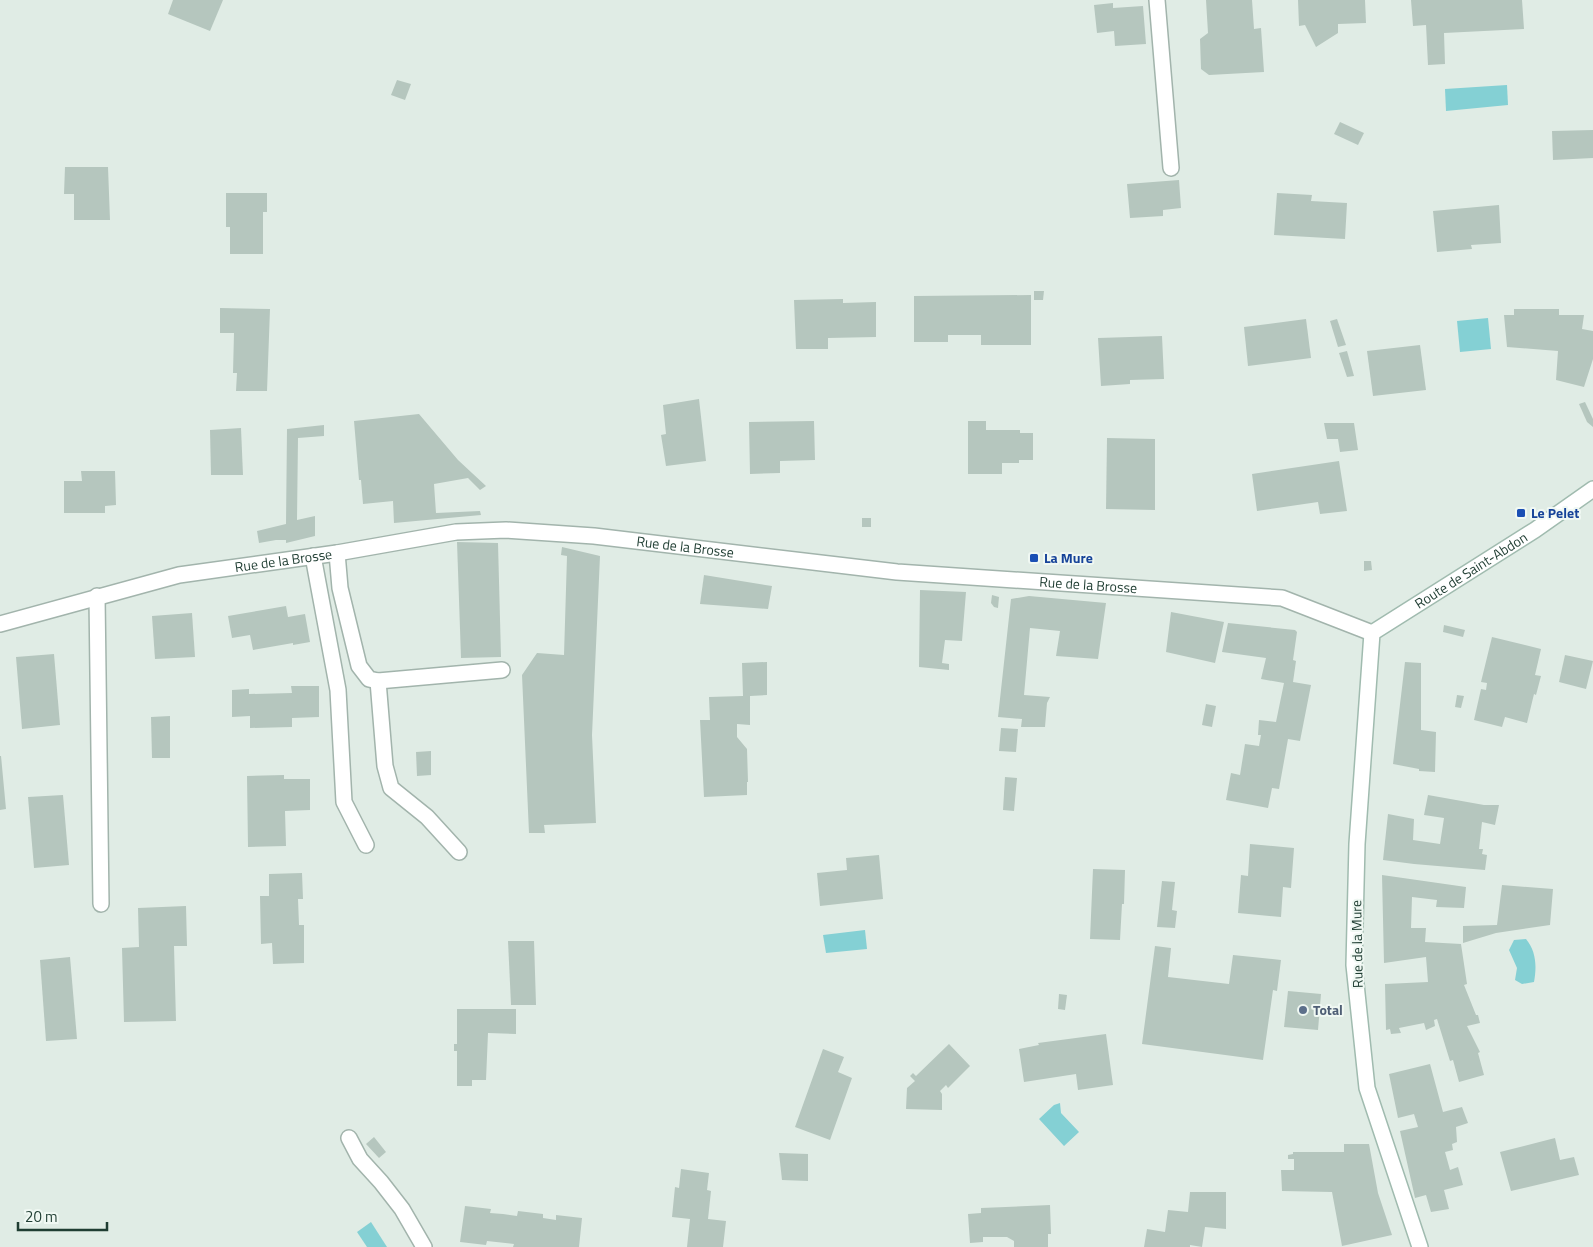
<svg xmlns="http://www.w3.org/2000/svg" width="1593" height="1247" font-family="'Titillium Web',sans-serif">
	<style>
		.water { fill: #84d0d4 }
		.building { fill: #b5c6be }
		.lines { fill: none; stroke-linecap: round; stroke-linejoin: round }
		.service-casing { stroke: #a2b4ac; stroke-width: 18 }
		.minor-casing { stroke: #a2b4ac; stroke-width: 18 }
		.tertiary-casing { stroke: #a2b4ac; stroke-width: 18 }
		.secondary-casing { stroke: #a0bbaf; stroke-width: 18 }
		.service { stroke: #fff; stroke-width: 15 }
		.minor { stroke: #fff; stroke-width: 15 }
		.tertiary { stroke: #fff; stroke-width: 15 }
		.secondary { stroke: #fff; stroke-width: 15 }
		.transit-dot { fill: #1a4fb4; stroke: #f0f8f3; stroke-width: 2 }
		.service-dot { fill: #5c6f8a; stroke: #f0f8f3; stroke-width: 2 }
		.labels { text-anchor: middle; stroke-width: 4; stroke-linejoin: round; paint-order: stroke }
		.transit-label { font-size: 14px; font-weight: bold; fill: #164399; stroke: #f0f8f3; text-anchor: start }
		.street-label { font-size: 14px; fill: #1f3d32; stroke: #f0f8f3 }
		.service-label { font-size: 14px; font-weight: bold; fill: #4e5e75; stroke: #f0f8f3; text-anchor: start }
	</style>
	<rect width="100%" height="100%" fill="#e0ece5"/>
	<!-- water -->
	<g class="water">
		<path d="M1507,85L1508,105L1446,111L1445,89Z"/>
		<path d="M1488,318L1491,349L1460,352L1457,321Z"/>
		<path d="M865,930L867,949L826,953L823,935Z"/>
		<path d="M1526,939C1536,951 1537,966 1534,982L1522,984L1515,980L1517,968L1509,950L1514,940Z"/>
		<path d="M1060,1103L1061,1113L1079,1132L1064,1146L1039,1119L1054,1105Z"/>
		<path d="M371,1222L387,1247H367L357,1232Z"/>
	</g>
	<!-- building -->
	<g class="building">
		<path d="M173,0H223L210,31L168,14Z"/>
		<path d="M1206,0H1252L1254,29L1261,28L1264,72L1209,75L1201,69L1200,39L1208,33Z"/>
		<path d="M1298,0H1365L1366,23L1338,24V33L1316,47L1305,25L1299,26Z"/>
		<path d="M1411,0H1522L1524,29L1444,33L1445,64L1428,65L1426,25L1413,26Z"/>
		<path d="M1113,3V8L1143,6L1146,44L1115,46L1114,31L1097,33L1094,5Z"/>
		<path d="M397,80L411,84L405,100L391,95Z"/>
		<path d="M1340,122L1364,133L1358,145L1334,134Z"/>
		<path d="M1593,130V158L1553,160L1552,131Z"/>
		<path d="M65,167H108L110,220H74V194H64Z"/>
		<path d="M1179,180L1181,208L1163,210V216L1130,218L1127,184Z"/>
		<path d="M226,193H267V212H263V254H230V227H226Z"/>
		<path d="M1277,193L1312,195L1311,201L1347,203L1345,239L1274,235Z"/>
		<path d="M1499,205L1501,243L1471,245L1472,249L1437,252L1433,211Z"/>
		<path d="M1034,291H1044L1043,300H1034Z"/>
		<path d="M1031,295V345H981V335H948V342H914V296Z"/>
		<path d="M843,299V303L876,302V337L828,338V349H796L794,300Z"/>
		<path d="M220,308L270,309L267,391H236L237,373H233L234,333H220Z"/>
		<path d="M1514,309H1559V315H1584L1582,329L1593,331V359L1584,387L1556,380L1558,351L1507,347L1504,315H1514Z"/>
		<path d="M1306,319L1311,358L1248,366L1244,327Z"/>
		<path d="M1337,319L1346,345L1338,347L1330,321Z"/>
		<path d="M1162,336L1164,379L1130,380V384L1101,386L1098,338Z"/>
		<path d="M1420,345L1426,390L1373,396L1367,351Z"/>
		<path d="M1347,351L1354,376L1347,377L1339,353Z"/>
		<path d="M699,399L706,461L666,466L661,435L666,434L663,405Z"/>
		<path d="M1585,402L1593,419V427L1587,422L1579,404Z"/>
		<path d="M419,414L458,460L486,486L480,490L468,478L434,484L436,513L480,511L481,515L394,523L393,501L363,504L361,480H359L354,421Z"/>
		<path d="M814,421L815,460L780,461V473L750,474L749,422Z"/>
		<path d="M968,421H986V430H1020V433H1033V460H1019V463H1002V474H968Z"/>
		<path d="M1324,423H1354L1358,450L1340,452L1338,439H1327Z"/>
		<path d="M324,425V436L298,438L297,520L315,516V536L286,543V540H276L259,543L257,531L286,524L287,429Z"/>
		<path d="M241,428L243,475H211L210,430Z"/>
		<path d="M1107,438L1155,439V510L1106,509Z"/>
		<path d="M1339,461L1347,511L1320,514L1318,502L1257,511L1252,474Z"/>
		<path d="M81,471H115L116,505L105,506V513H64V481H82Z"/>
		<rect x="862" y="518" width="9" height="9"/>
		<path d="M457,542L498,543L501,657L461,658Z"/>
		<path d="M562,547L600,556L592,735L596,823L544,825L545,833H529L522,675L537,653L564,655L567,556L561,555Z"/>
		<path d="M1364,561H1371L1372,570L1364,571Z"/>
		<path d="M704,575L772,586L768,609L700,604Z"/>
		<path d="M920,590L966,592L962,641L945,640L942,663L949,664V670L919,667Z"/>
		<path d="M992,595L999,597L998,608L994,607L991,603Z"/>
		<path d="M1029,596L1106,603L1098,659L1056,656L1060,631L1030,628L1024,695L1050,697L1047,703L1045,727H1021L1022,719L998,717L1011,599Z"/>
		<path d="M286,606L288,617L305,614L310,642L293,645V643L253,650L250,635L232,638L228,616Z"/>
		<path d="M1171,612L1224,622L1215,663L1166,652Z"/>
		<path d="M192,613L195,657L155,659L152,616Z"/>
		<path d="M1228,623L1295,630L1297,632L1293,660L1296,661L1293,682L1311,685L1300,741L1288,739L1279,789L1272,788L1268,808L1226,800L1231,773L1240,775L1245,744L1259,746L1261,735H1258L1259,720L1276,722L1284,683L1261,679L1266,658L1222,652Z"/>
		<path d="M1444,625L1465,630L1463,637L1443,632Z"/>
		<path d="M1492,637L1541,649L1535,675L1541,676L1536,695L1534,694L1527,723L1505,717L1502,727L1474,720L1481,689L1486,690L1487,683L1481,682Z"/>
		<path d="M54,654L60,725L22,729L16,657Z"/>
		<path d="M1565,655L1593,661L1586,689L1559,682Z"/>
		<path d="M767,662V695L750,696V725L737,724V737L747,749L748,782H747V795L704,797L700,720H710L709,697L743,696L742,663Z"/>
		<path d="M1405,662L1421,663V730L1436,732L1435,772L1419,771V769L1393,764Z"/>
		<path d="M291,686H319V717L292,718V727L250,728V716L232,717V690L249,689V694L292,693Z"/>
		<path d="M1457,695L1464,696L1461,708L1455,707Z"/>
		<path d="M1206,704L1216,706L1212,727L1202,725Z"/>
		<path d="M170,716V758H152L151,717Z"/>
		<path d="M1001,728L1018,729L1016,752L999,751Z"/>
		<path d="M431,751V775L417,776L416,752Z"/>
		<path d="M0,756H1L6,809L0,810Z"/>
		<path d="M284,775V779H310V810L285,811L286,846L248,847L247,776Z"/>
		<path d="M1005,777L1017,778L1014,811L1003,810Z"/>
		<path d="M63,795L69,865L34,868L28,797Z"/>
		<path d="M1428,795L1484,805H1499L1495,825L1482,822L1479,849H1483L1482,854L1487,855L1485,870L1414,864L1383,860L1388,814L1414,819L1413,840L1440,844L1444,818L1424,815Z"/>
		<path d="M1250,844L1294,848L1291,888L1283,887L1281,917L1238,913L1241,875L1248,876Z"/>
		<path d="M879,855L883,899L820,906L817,873L847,870L846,858Z"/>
		<path d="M1093,869L1125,870L1124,904H1122L1120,940L1090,939Z"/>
		<path d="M302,873L303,899H298L299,925H304V963L273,964L272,943L261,944L260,896H269V874Z"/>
		<path d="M1382,875L1466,887L1464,908L1436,907L1437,900L1412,897L1411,928H1426L1425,942L1461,944L1467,984L1464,985L1476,1015H1478L1480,1023L1467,1026L1480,1052L1478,1053L1484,1075L1459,1082L1453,1060L1450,1061L1437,1019L1434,1020L1435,1026L1426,1030L1424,1023L1399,1028L1401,1033L1391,1034L1390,1029L1386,1030L1385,984L1428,982L1426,957L1384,963Z"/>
		<path d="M1162,881L1175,882L1172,910L1177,911L1175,928L1157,927Z"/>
		<path d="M1502,885L1553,889L1550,925L1496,933L1463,943V926L1497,925Z"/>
		<path d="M186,906L187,946H174L176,1021L124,1022L122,948L139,947L138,908Z"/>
		<path d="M508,941H534L536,1005H511Z"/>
		<path d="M1155,946L1171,948L1168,977L1229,984L1233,955L1281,960L1277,991L1273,990L1263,1060L1142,1044Z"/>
		<path d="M70,957L77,1039L46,1041L40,960Z"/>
		<path d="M1288,991L1321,994L1318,1030L1284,1027Z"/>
		<path d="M1059,994L1067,995L1065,1010L1058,1009Z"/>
		<path d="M457,1009H516V1034L488,1033L486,1080H472V1086H457V1051H454V1044H457Z"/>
		<path d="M1106,1034L1113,1085L1078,1090L1076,1074L1024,1082L1019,1049L1039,1045L1038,1043Z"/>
		<path d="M949,1044L970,1066L948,1088L946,1085L940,1091L942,1094V1110L906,1109L907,1088L915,1081L910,1076L913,1073L916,1076Z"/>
		<path d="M823,1049L844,1057L838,1072L852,1078L830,1140L795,1127Z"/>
		<path d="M1430,1064L1443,1112L1462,1107L1468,1123L1456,1127L1457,1142L1452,1144L1453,1150L1445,1152L1450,1170L1458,1167L1463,1185L1444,1190L1449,1209L1431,1212L1426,1195L1415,1198L1400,1131L1418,1127L1414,1114L1398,1118L1389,1074Z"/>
		<path d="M374,1137L386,1152L379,1158L366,1144Z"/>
		<path d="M1555,1138L1560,1160L1574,1157L1579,1175L1511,1191L1500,1152Z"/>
		<path d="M1344,1144H1369L1378,1193L1392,1235L1342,1246L1332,1192L1282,1191L1281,1170H1294V1159H1288V1155L1293,1154V1152H1344Z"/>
		<path d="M779,1153L808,1154V1181L782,1180Z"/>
		<path d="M681,1169L709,1173L707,1190L711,1191L708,1219L726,1221L723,1247H687L690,1219L672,1217L675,1187L679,1188Z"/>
		<path d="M1190,1192H1226V1229L1205,1227L1202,1247L1190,1245V1247H1144L1147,1229L1165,1232L1168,1210L1188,1212Z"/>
		<path d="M1050,1205L1051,1234H1048V1247H1014V1241L1007,1237H983V1242L970,1243L968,1214L981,1213V1208Z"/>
		<path d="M465,1206L491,1209L490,1213L503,1214L517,1216L518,1211L543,1214V1218L556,1220V1215L582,1218L579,1247H513L514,1244L487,1241L486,1245L460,1242Z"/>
	</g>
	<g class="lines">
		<defs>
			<g id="service">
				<path d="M1157,0L1171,168"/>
				<path d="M337,553L340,588L359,666L369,679L378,681L502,670"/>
				<path d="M313,556L338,690L344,802L366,845"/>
				<path d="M97,596L101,904"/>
				<path d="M378,681L385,766L391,788L427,817L459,852"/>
			</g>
			<path id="minor" d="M349,1138L360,1159L381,1182L402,1209L424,1247"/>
			<g id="tertiary">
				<path id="s1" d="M0,624L179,575L337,553L456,532L506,530L594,536L897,572L1282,598L1372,633"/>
			</g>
			<g id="secondary">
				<path id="s2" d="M1420,1247L1367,1088L1354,965L1357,844L1372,633L1535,530L1593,489"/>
			</g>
		</defs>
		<!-- service casing -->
		<use href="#service" class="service-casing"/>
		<!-- minor casing -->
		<use href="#minor" class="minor-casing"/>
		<!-- tertiary casing -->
		<use href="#tertiary" class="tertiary-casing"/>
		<!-- secondary casing -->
		<use href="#secondary" class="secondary-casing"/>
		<!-- service -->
		<use href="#service" class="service"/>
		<!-- minor -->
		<use href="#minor" class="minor"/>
		<!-- tertiary -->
		<use href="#tertiary" class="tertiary"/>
		<!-- secondary -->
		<use href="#secondary" class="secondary"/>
	</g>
	<!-- markers -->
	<g class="transit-dot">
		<rect x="1516" y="508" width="10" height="10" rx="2.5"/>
		<rect x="1029" y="553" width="10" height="10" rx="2.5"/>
	</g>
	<circle class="service-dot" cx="1303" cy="1010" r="5"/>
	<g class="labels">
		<!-- transit labels -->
		<g class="transit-label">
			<text x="1531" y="518">Le Pelet</text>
			<text x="1044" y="563">La Mure</text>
		</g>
		<!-- street labels -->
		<g class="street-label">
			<text dy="5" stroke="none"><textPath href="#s1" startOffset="696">Rue de la Brosse</textPath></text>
			<text dy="5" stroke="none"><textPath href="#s1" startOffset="291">Rue de la Brosse</textPath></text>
			<text dy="5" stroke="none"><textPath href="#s2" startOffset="741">Route de Saint-Abdon</textPath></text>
			<text dy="5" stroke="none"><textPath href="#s1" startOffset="1101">Rue de la Brosse</textPath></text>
			<text transform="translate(1357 944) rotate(-91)" y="5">Rue de la Mure</text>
		</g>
		<!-- service labels -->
		<g class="service-label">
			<text x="1313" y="1015">Total</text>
		</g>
	</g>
	<!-- scale -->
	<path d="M18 1222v8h89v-8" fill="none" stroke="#1f3d32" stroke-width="2.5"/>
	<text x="25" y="1222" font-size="15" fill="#1f3d32" stroke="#f0f8f3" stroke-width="4" paint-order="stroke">20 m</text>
</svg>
